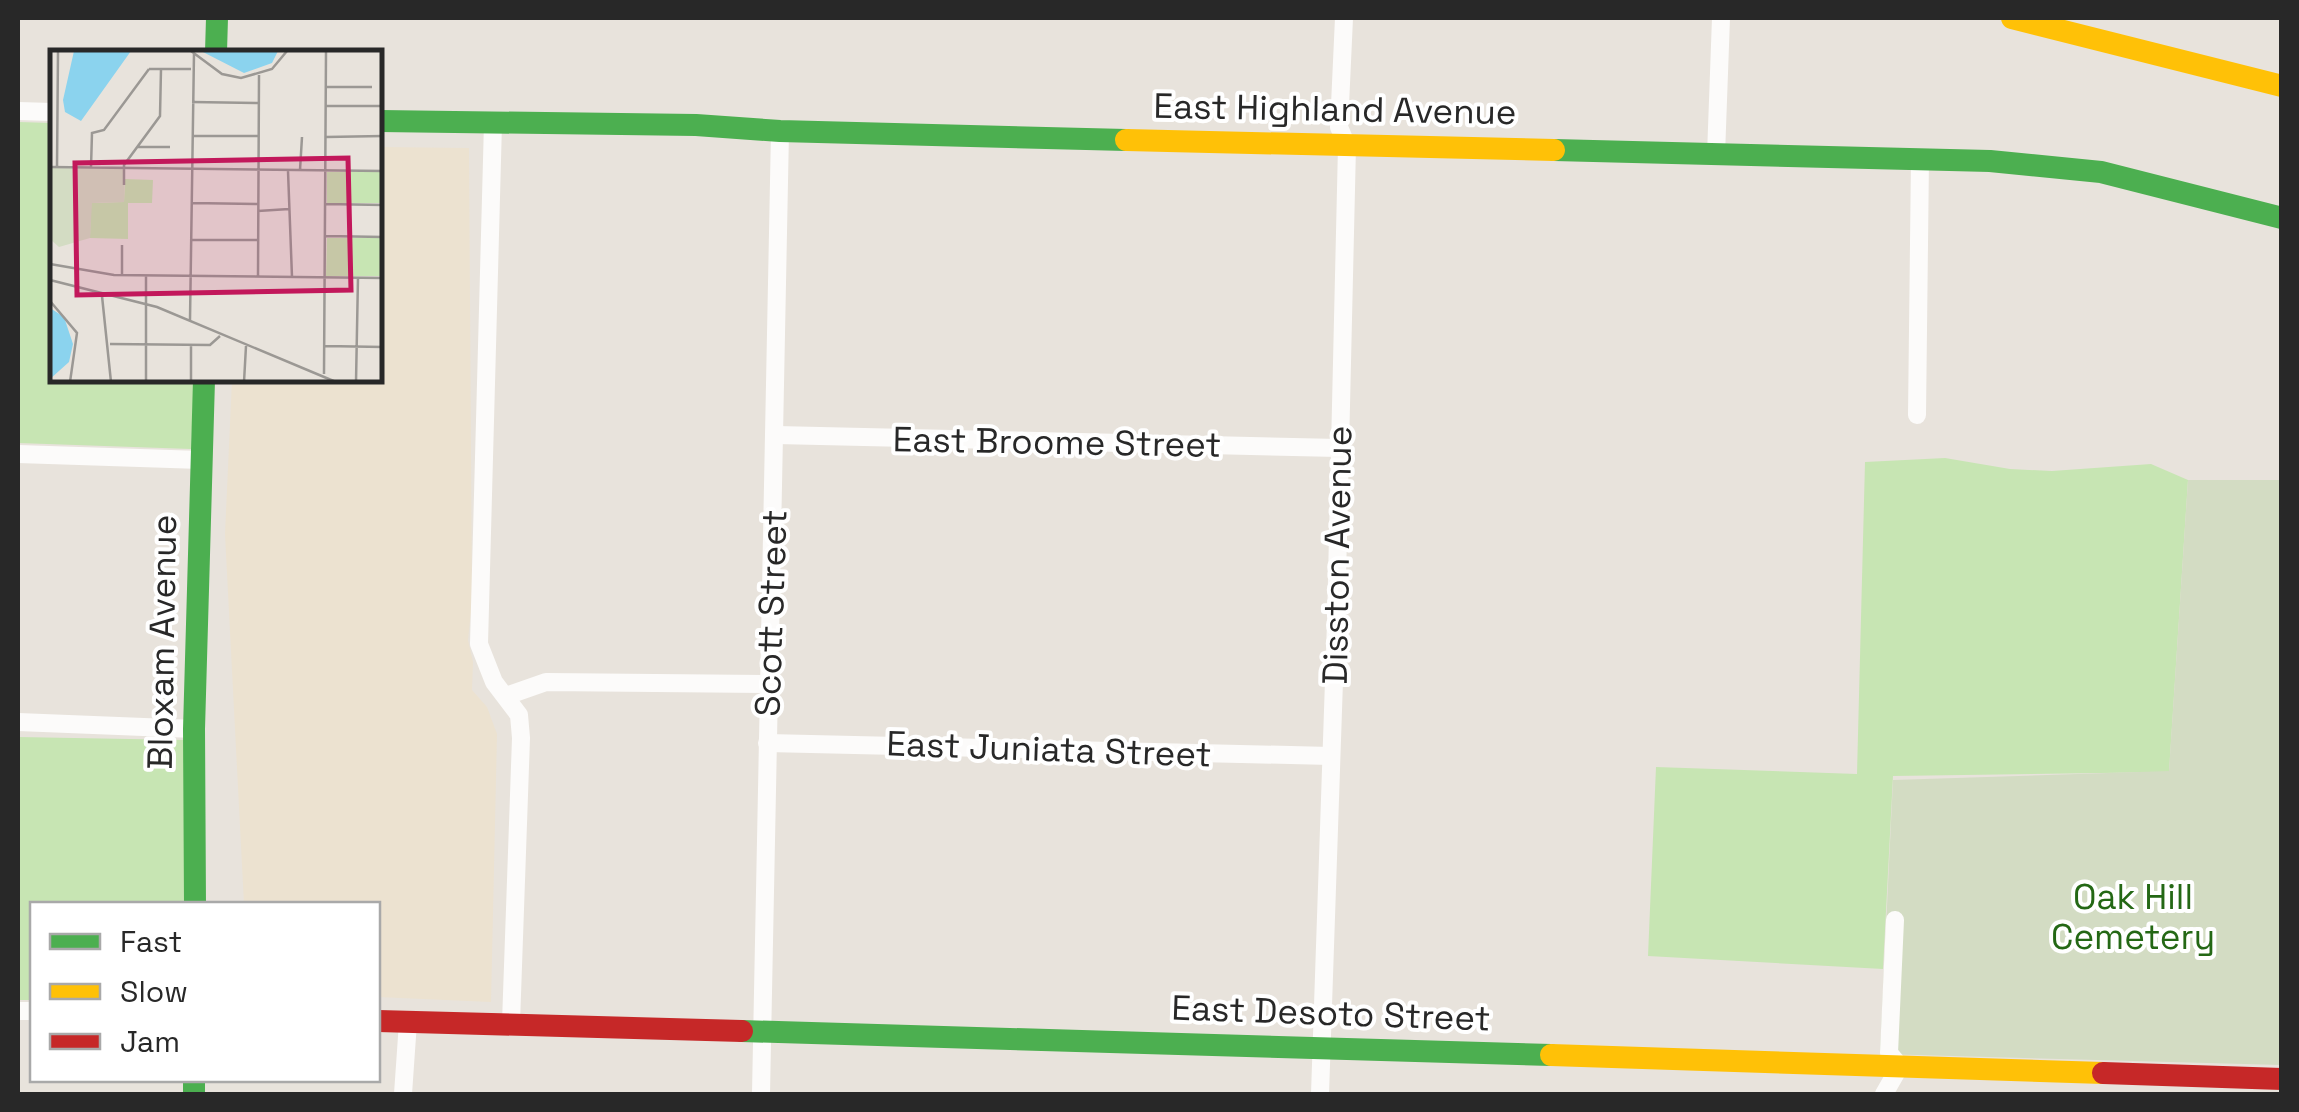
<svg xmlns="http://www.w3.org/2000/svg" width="2299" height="1112" font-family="'Space Grotesk',sans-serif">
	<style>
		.education { fill: #ece2d0 }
		.green { fill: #c7e5b3 }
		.cemetery { fill: #d3dcc3 }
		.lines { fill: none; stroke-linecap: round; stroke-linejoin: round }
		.street { stroke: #fcfbfa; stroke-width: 18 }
		.fast { stroke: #4caf50; stroke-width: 22 }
		.slow { stroke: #ffc107; stroke-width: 22 }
		.jam { stroke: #c62828; stroke-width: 22 }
		.labels { text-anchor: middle; stroke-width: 8; stroke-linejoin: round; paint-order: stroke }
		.street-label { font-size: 35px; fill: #282828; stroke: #fff }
		.park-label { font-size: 35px; fill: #246815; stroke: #fff }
		.inset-road { fill: none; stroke: #9b9894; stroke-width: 2.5 }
		.view { fill: #c2185b; fill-opacity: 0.15; stroke: #c2185b; stroke-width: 5 }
		.inset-edge { fill: none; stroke: #282828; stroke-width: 5 }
	</style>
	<rect width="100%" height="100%" fill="#e8e3dc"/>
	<!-- education -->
	<path class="education" d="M380,147L469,148L472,603L468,640L473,662L472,690L487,707L497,734L491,1002L378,997V904H244L225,534L232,380H380Z"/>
	<!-- green -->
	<g class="green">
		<path d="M18,122L52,123V380H194L191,449L18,443Z"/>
		<path d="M1945,458L2010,469L2052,471L2151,464L2188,480L2169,772L1893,776L1883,969L1648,956L1656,767L1857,774L1865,462Z"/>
		<path d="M18,737L185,740L186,904H32V1000H18Z"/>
	</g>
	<!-- cemetery -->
	<path class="cemetery" d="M2188,480H2281V1065L1880,1054L1893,780L2169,771Z"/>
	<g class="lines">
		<!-- street -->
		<g class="street">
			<path d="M18,111L52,112"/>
			<path d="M493,123L479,644L494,682L519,715L521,738L511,1023"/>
			<path d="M1716,155L1721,18"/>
			<path d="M1917,415L1920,158"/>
			<path d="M776,435L1339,448"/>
			<path d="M18,454L201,460"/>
			<path d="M506,696L546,682L768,684"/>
			<path d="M18,722L194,729"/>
			<path d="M767,743L1331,756"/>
			<path d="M18,1011H32"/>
			<path d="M403,1094L408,1022"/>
			<path d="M761,1094L780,131"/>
			<path d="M1320,1094L1336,622L1347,146L1339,127L1344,18"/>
			<path d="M1884,1094L1900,1066L1889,1053L1895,920"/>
		</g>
		<!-- fast -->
		<g class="fast">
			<path d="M216,52L217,18"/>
			<path d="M380,121L696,125L780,131L1126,140"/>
			<path d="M1554,150L1990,161L2101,172L2282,218"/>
			<path d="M195,904L194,729L204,380"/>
			<path d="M742,1031L1551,1055"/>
			<path d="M194,1080V1094"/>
		</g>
		<!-- slow -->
		<g class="slow">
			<path d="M2012,18L2282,86"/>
			<path d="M1126,140L1554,150"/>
			<path d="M1551,1055L2103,1073"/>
		</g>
		<!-- jam -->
		<g class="jam">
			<path d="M378,1021L742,1031"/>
			<path d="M2103,1073L2282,1079"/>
		</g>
	</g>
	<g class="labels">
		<!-- street labels -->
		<g class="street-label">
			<text transform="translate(1335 109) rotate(1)" y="12">East Highland Avenue</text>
			<text transform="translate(1057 442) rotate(1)" y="12">East Broome Street</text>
			<text transform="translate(1337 555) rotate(-89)" y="12">Disston Avenue</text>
			<text transform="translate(771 613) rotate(-88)" y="12">Scott Street</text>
			<text transform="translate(162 642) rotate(-89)" y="12">Bloxam Avenue</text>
			<text transform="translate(1049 749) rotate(2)" y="12">East Juniata Street</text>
			<text transform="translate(1331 1013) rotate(2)" y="12">East Desoto Street</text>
		</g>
		<!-- park labels -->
		<g class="park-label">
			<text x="2133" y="909">Oak Hill<tspan x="2133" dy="40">Cemetery</tspan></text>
		</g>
	</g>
	<!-- overview -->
	<g transform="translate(50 50)">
		<rect width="332" height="332" fill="#e8e3dc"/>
		<path d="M277,122H332V153H277ZM75,129L103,130L102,153H78V189L40,188L41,153L74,152ZM277,188H332V226H276Z" fill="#c7e5b3"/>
		<path d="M0,118L75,119L74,152L42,153L40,188L9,197L0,189Z" fill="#d3dcc3"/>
		<path d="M24,1H81L31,71L15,62L13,50ZM151,1H228L222,13L194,23ZM0,258L14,267L23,294L19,312L0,329Z" fill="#8bd3ee"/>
		<path class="inset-road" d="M141,1L172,24L191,28L222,19L237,1M99,19H141M276,37H322M142,52L209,53M276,56H333M142,86H209M276,87L333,86M88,97H120M0,117L333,121M7,117L8,1M41,117L42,83L54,80L99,19M250,120L252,87M238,121L242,227M74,135V115L110,66L111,19M141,153L208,154M276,154L333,155M208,161L239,159M276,186L333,187M141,190H208M72,195V226M0,214L64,225L333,228M208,226L209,25M0,230L107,257L286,332M52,246L61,332M0,251L27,283L20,332M140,270L144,3M60,294L160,295L170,286M275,296L333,297M274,324L276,1M96,332V226M141,332V295M194,332L196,296M306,332L308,227"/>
		<path class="view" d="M298,108L301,240L27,245L25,113Z"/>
		<rect width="332" height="332" class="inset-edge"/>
	</g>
	<!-- border -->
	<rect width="2299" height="1112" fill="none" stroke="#282828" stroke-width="40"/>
	<!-- legend -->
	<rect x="30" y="902" width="350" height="180" fill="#ffffff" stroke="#a9a9a9" stroke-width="2.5"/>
	<rect x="50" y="934" width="50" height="15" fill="#4caf50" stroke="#a9a9a9" stroke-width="2.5"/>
	<text x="120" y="952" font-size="30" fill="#282828">Fast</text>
	<rect x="50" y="984" width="50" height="15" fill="#ffc107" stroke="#a9a9a9" stroke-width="2.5"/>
	<text x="120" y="1002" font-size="30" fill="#282828">Slow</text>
	<rect x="50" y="1034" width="50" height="15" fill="#c62828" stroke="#a9a9a9" stroke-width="2.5"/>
	<text x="120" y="1052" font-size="30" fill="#282828">Jam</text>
</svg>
